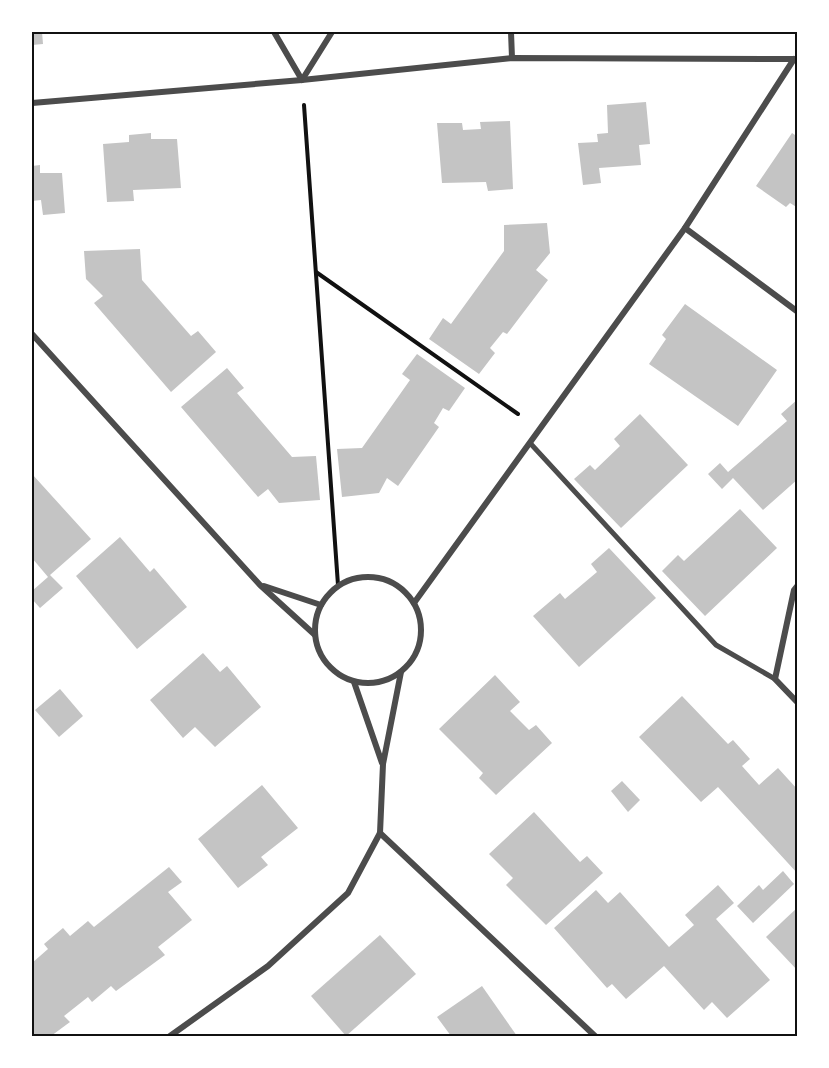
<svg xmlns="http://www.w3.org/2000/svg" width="829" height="1068" font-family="Raleway,sans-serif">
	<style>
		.building { fill: #c4c4c4 }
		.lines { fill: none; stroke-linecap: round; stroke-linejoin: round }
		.path { stroke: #111; stroke-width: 4 }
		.pedestrian { stroke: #4c4c4c; stroke-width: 5 }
		.minor { stroke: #4c4c4c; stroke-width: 6 }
		.neatline { fill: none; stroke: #111; stroke-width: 2 }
	</style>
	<rect width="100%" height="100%" fill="#fff"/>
	<!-- building -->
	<g class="building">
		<path d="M32,32H42L43,44L32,45Z"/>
		<path d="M646,102L650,144L639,145L641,165L599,168L601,183L583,185L578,143L598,142L597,134L608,133L607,105Z"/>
		<path d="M510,121L513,189L488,191L486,182L442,183L437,123H462L463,130L481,129L480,122Z"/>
		<path d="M151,133V139H177L181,188L133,190L134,201L107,202L103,144L129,142V135Z"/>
		<path d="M792,133L798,137V208L790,203L786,207L756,186Z"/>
		<path d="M40,165V173H62L65,213L43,215L41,200L32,201V166Z"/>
		<path d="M547,223L550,253L536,270L548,280L507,334L503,332L490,348L495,353L479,374L429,339L443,318L451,324L504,251V225Z"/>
		<path d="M140,249L142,280L191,336L198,331L216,352L171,392L94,303L103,296L86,279L84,251Z"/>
		<path d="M685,304L777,370L738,426L649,364L666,339L662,335Z"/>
		<path d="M417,354L465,388L449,411L443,408L434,423L439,427L398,486L387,478L379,493L342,497L337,449L362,448L410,380L402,374Z"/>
		<path d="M227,368L244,388L237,393L292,457L316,456L320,500L279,503L268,489L258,497L181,407Z"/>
		<path d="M798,399V479L763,510L733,478L722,489L708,474L720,463L728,472L787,421L781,414Z"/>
		<path d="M640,414L688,465L621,528L574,479L590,465L595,470L620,446L614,439Z"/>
		<path d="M32,474L91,539L50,575L63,588L40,608L32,599V591L48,577L32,558Z"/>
		<path d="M740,509L777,548L705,616L662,571L678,555L684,561Z"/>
		<path d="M120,537L150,572L154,568L187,607L137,649L76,576Z"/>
		<path d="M609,548L656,598L579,667L533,616L560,593L565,599L597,572L591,564Z"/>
		<path d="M203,653L220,672L227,666L261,707L215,747L195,727L183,738L150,700Z"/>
		<path d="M495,675L520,702L510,711L529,730L536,725L552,743L496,795L479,778L483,773L439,729Z"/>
		<path d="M60,689L83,716L59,737L35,710Z"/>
		<path d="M682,696L728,744L733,740L750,759L742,766L759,785L778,768L798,790V874L718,787L701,802L639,737Z"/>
		<path d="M622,781L640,800L628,812L611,791Z"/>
		<path d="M262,785L298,828L261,857L268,865L238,888L198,839Z"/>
		<path d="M534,812L580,862L587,856L603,873L546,925L506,885L513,878L489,854Z"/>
		<path d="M169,867L182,882L168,892L192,920L158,947L165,955L116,991L111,986L92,1002L88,997L64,1016L70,1022L51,1036H32V963L48,949L44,944L63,928L70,936L88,921L94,927Z"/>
		<path d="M783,871L794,884L753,923L737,906L759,885L763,890Z"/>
		<path d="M718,885L734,903L716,919L770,980L727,1018L712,1002L704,1010L664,966L626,999L612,984L607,988L554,928L596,890L608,903L620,892L669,947L694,925L685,915Z"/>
		<path d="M798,907V971L766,937Z"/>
		<path d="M380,935L416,974L346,1036L311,996Z"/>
		<path d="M482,986L517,1036H451L437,1017Z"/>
	</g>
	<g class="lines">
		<!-- path -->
		<g class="path">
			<path d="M304,105L338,585"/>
			<path d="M316,272L518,414"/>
		</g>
		<!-- pedestrian -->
		<path class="pedestrian" d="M530,443L716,645L775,679"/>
		<!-- minor -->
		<g class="minor">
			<path d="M274,32L302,80L332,32"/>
			<path d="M511,32L512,58"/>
			<path d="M32,103L302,80L512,58L793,59"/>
			<path d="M685,228L798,312"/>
			<path d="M32,334L260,585L315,635"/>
			<circle cx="368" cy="630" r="53"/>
			<path d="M798,585L794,590L775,679L798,703"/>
			<path d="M264,586L321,605"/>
			<path d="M414,603L685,228L794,59"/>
			<path d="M354,682L382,763"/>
			<path d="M380,833L595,1036"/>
			<path d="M170,1036L268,966L348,893L380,833L383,764L401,672"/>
		</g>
	</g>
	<!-- border -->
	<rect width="829" height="1068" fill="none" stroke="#ffffff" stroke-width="66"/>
	<rect x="33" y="33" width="763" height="1002" class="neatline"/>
</svg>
